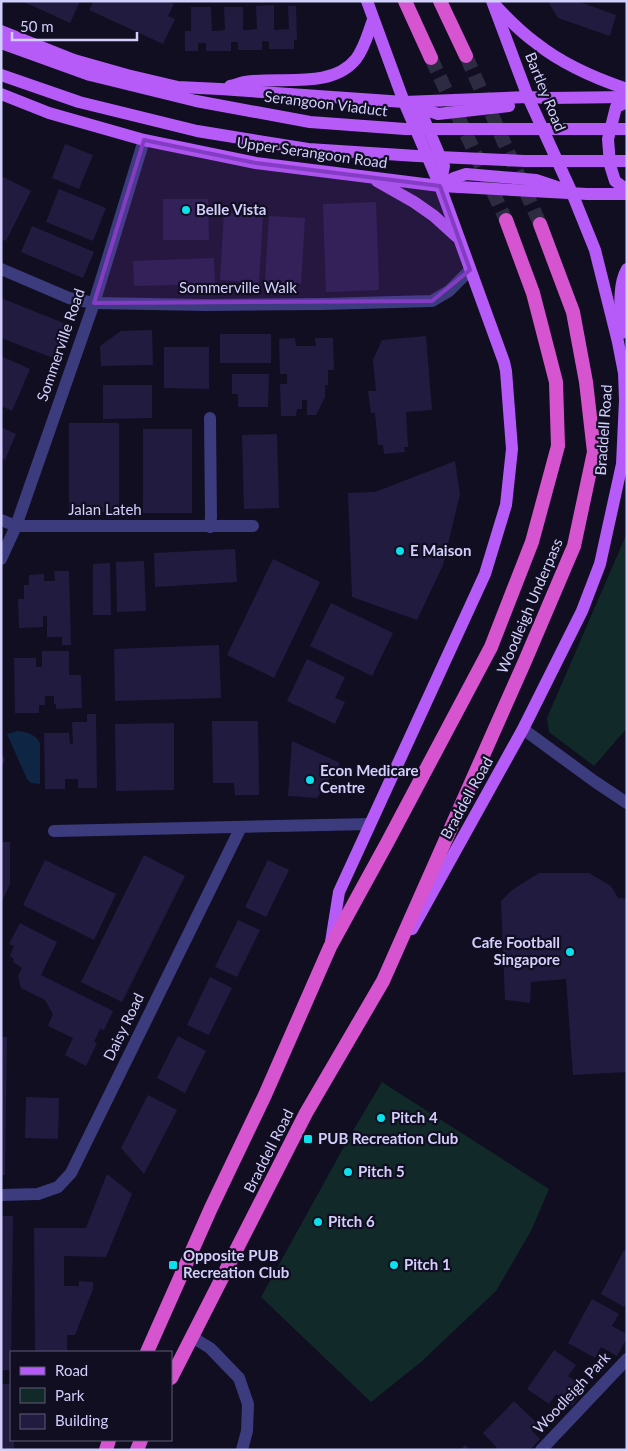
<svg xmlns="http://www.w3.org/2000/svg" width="628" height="1451" font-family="Lato,sans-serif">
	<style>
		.green { fill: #112928 }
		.water { fill: #0e2543 }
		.building { fill: #211b40 }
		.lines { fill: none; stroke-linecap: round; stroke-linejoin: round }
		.trunk-tunnel { stroke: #2d2b41; stroke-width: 14; stroke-dasharray: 14 7; stroke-linecap: butt }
		.minor { stroke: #3b3b7d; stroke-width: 12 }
		.primary { stroke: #b65af8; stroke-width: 12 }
		.trunk { stroke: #d754d0; stroke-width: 14 }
		.marked { fill: #843cc5; fill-opacity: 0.2; stroke: #843cc5; stroke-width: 4; stroke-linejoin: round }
		.poi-dot { fill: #0ae1ed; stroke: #100e20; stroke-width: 2 }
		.labels { text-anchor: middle; stroke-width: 4.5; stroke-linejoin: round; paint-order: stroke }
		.street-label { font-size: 15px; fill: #d2cffd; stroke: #100e20 }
		.poi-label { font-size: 15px; font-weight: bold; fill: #d2cffd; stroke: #100e20; text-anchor: start }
	</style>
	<rect width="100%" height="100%" fill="#100e20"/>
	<!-- green -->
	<g class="green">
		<path d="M627,533V728L594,766L549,732L547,718Z"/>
		<path d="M382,1082L549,1189L531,1231L496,1291L421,1362L371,1402L261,1297L351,1134Z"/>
	</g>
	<!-- water -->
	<path class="water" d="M17,731C27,732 35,734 40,743V784L31,783L27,779L7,734Z"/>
	<!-- building -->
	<g class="building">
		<path d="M22,1H80L70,23Z"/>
		<path d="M94,1H167L174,4L168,16L175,19L163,44L89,10Z"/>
		<path d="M548,1H577L616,15L610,36L558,18Z"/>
		<path d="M274,5V30L289,29L288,6H296L297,40H294V49H269V42L266,41H262V50H238V42H231V51H206V43H198V51H185V31H191V7H211L212,31H216L225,30L224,7H243V30H248L257,29L256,6Z"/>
		<path d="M65,144L93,155L79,189L52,178Z"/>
		<path d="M1,176L31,191L6,241L1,239Z"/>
		<path d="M59,189L106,208L93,241L46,222Z"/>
		<path d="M163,199H208L209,240H163Z"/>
		<path d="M376,202L379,290L326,292L323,204Z"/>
		<path d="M224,212L263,214L259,283L220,280Z"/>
		<path d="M269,216L305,218L301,284L265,282Z"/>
		<path d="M32,226L94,252L83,278L21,252Z"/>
		<path d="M214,258L215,284L134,286L133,261Z"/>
		<path d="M1,298L66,324L53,358L1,338Z"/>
		<path d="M152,330L153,365L101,366L100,346L121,331Z"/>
		<rect x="220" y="334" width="51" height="29"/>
		<path d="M426,336L432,410L406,412L408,447H404L405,452L384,454L383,445H378L375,413H371L368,391H376L373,360L382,340Z"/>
		<path d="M295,338L296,346H316L315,338H333L334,370H328V385H325V397L316,415H307V400H302V409H297L296,416H281L280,384H287V374H280L279,339Z"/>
		<path d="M164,347H209V389L164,388Z"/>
		<path d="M1,356L30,369L12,411L1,406Z"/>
		<path d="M232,374H269L268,407H238V394H232Z"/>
		<path d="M103,385H152V418L103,419Z"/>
		<rect x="69" y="423" width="50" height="89"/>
		<path d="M1,427L16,434L5,460L1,458Z"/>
		<rect x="143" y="429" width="49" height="84"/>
		<path d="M277,434L279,508L244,509L242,435Z"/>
		<path d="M455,461L460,494L443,565L417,620L352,597L348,493L375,492Z"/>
		<path d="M235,549L237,582L155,587L154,553Z"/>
		<path d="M273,559L320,582L274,678L227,655Z"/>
		<path d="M144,561L146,611L117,612L116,562Z"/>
		<path d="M110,563L111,615H93V564Z"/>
		<path d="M54,571H69L71,645H62V637H47V616H43V627L19,628L18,599H24V585H29V575L44,574V581H55Z"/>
		<path d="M331,603L393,633L372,676L310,646Z"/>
		<path d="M219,645L221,698L115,701L114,649Z"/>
		<path d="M42,651H69V675H81L82,708L56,709V704H54V696H45V705H39V713H15L14,658H36V667H42Z"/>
		<path d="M307,659L345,677L335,698L345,702L335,724L287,701Z"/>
		<path d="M87,714H96L97,788H78V779H65V789H45L44,733H69L70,744H73L72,722H87Z"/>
		<path d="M212,721H258L259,795H235L234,783H213Z"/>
		<path d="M174,723V790L116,791L115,724Z"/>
		<path d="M292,741L340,763L317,798L288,796Z"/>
		<path d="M1,752L5,760L1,768Z"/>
		<path d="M1,842H10V884L1,904Z"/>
		<path d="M144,855L185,876L122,1002L81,982Z"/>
		<path d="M45,860L116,894L94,940L23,905Z"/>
		<path d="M268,860L289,870L266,917L245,907Z"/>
		<path d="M539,873H589L611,886L618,898L627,899V1072L573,1075L566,979L531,982L530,1003L505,1000L501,901L512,890Z"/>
		<path d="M238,920L260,930L237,977L215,967Z"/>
		<path d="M20,923L57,942L41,975L113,1011L104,1030L100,1029L94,1042L97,1043L86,1066L65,1055L73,1038L48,1026L53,1014L45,1000L21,988L18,976L22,968L13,962L14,959L10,956L14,946L9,944Z"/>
		<path d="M210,977L232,988L209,1035L187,1025Z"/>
		<path d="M178,1036L206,1051L185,1093L157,1078Z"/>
		<path d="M1,1037H7L5,1175H1Z"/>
		<path d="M148,1095L177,1110L144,1174L121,1148Z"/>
		<path d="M26,1097L59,1098L58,1139L25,1138Z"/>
		<path d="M107,1174L132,1194L106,1257L64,1256V1286H79V1281L93,1282V1289L75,1335H67V1352H35L34,1228H86Z"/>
		<path d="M1,1216H13L11,1370H1Z"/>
		<path d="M624,1250L627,1252V1302L624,1307L601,1294Z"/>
		<path d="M592,1299L619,1314L612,1326L627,1334V1338L617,1356L601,1347L595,1358L568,1343Z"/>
		<path d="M554,1350L576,1365L568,1376L585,1388L572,1406L556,1394L549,1404L527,1389Z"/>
		<path d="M1,1384H11V1440H14V1450H1Z"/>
		<path d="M514,1401L538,1424L532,1431L540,1439L530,1450H516L515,1449L514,1450H499L483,1433Z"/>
		<path d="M465,1445L470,1450H460Z"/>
	</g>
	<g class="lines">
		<!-- trunk-tunnel -->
		<g class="trunk-tunnel">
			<path d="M466,56L540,224"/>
			<path d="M431,58L506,220"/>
		</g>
		<!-- minor -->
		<g class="minor">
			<path d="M1,269L69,298L94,303L206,305L323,304L432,301L449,291L470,270"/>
			<path d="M1,520L16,526H253"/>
			<path d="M210,527L211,517L210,418"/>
			<path d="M1,559L16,526L94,303L144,140"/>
			<path d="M523,729L594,781L627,803"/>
			<path d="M54,831L370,824"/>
			<path d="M1,1195L38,1194L58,1187L71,1173L241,827"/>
			<path d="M192,1337L210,1348L239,1378L248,1404L247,1431L242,1450"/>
			<path d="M541,1450L627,1359"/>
		</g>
		<!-- primary -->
		<g class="primary">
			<path d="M496,6C508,19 521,32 536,43C561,63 597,79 627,89"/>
			<path d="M1,31L74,60L127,75L178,87L220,89L404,102L528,97L549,98L627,97"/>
			<path d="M1,43L90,75L196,101L310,122L405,129H627"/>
			<path d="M1,75L79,102L197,131L308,149L417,156L525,161H627"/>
			<path d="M230,86C235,85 240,83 245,82C280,76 331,90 356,59C365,47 368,33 373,20"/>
			<path d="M1,94L49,113L144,140L256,163L440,186L587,194H627"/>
			<path d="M627,102L616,107L608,139L610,165L615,181L627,190"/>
			<path d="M414,106L438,114L509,106"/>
			<path d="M410,107L424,119L444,166L440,186"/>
			<path d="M377,181L414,202L434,216L456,236"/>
			<path d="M440,186L454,178L466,174L536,180L560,188"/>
			<path d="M622,333C621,314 617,286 627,269"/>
			<path d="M412,929L523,729L582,611L600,564L622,464L625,400L624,373L618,342L595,250L572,193L528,97L492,1"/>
			<path d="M331,942L339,892L485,574L506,505L512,449L506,371L504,362L440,186L404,102L367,1"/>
		</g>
		<!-- trunk -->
		<g class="trunk">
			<path d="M405,1L431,58"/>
			<path d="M440,1L466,56"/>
			<path d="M147,1352L211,1208L265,1095L330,947L387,843L491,647L532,542L558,446L556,382L533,293L506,220"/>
			<path d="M171,1378L306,1113L383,981L525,661L574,546L594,452L586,382L573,312L540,224"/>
			<path d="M106,1450L109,1440"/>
			<path d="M137,1450L141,1440"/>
		</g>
	</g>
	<!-- marked area -->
	<path class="marked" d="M144,140L256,163L440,186L470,270L432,301L94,303Z"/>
	<!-- markers -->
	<g class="poi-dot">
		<circle cx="186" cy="210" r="5"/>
		<circle cx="400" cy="551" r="5"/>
		<circle cx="310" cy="780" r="5"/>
		<circle cx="570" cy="952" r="5"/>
		<circle cx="381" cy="1118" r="5"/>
		<rect x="303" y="1134" width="10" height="10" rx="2.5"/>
		<circle cx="348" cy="1172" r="5"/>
		<circle cx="318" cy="1222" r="5"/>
		<rect x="168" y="1260" width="10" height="10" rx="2.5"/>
		<circle cx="394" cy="1265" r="5"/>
	</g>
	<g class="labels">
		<!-- street labels -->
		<g class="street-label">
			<text transform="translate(545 92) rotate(68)" y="5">Bartley Road</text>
			<text transform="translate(326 104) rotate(7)" y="5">Serangoon Viaduct</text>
			<text transform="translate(312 153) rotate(8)" y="5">Upper Serangoon Road</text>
			<text x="238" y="293">Sommerville Walk</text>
			<text transform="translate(61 345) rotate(-71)" y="5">Sommerville Road</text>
			<text transform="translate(604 430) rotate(-86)" y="5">Braddell Road</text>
			<text x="105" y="515">Jalan Lateh</text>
			<text transform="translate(530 606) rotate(-67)" y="5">Woodleigh Underpass</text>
			<text transform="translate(467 798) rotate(-61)" y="5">Braddell Road</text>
			<text transform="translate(124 1027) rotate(-64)" y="5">Daisy Road</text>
			<text transform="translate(269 1151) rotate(-63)" y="5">Braddell Road</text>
			<text transform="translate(572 1393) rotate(-47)" y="5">Woodleigh Park</text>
		</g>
		<!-- poi labels -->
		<g class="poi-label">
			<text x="196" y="215">Belle Vista</text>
			<text x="410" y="556">E Maison</text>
			<text x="320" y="776">Econ Medicare<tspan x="320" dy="17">Centre</tspan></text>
			<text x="560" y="948" text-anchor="end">Cafe Football<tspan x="560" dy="17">Singapore</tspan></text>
			<text x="391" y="1123">Pitch 4</text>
			<text x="318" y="1144">PUB Recreation Club</text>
			<text x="358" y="1177">Pitch 5</text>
			<text x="328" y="1227">Pitch 6</text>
			<text x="183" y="1261">Opposite PUB<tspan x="183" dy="17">Recreation Club</tspan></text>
			<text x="404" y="1270">Pitch 1</text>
		</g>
	</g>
	<!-- border -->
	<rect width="628" height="1451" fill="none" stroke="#d2cffd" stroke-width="5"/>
	<!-- legend -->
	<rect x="10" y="1351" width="162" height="90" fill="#100e20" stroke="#5e5b78"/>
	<rect x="20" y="1367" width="25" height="8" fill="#b65af8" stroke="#5e5b78"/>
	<text x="55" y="1376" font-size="15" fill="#d2cffd">Road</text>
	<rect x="20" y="1388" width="25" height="15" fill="#112928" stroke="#5e5b78"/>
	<text x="55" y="1401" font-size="15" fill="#d2cffd">Park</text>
	<rect x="20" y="1414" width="25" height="15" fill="#211b40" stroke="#5e5b78"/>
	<text x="55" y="1426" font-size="15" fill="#d2cffd">Building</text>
	<!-- scale -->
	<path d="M12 32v8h125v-8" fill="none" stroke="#d2cffd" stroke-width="2.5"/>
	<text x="20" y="32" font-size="15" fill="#d2cffd" stroke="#100e20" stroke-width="4" paint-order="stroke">50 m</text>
</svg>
